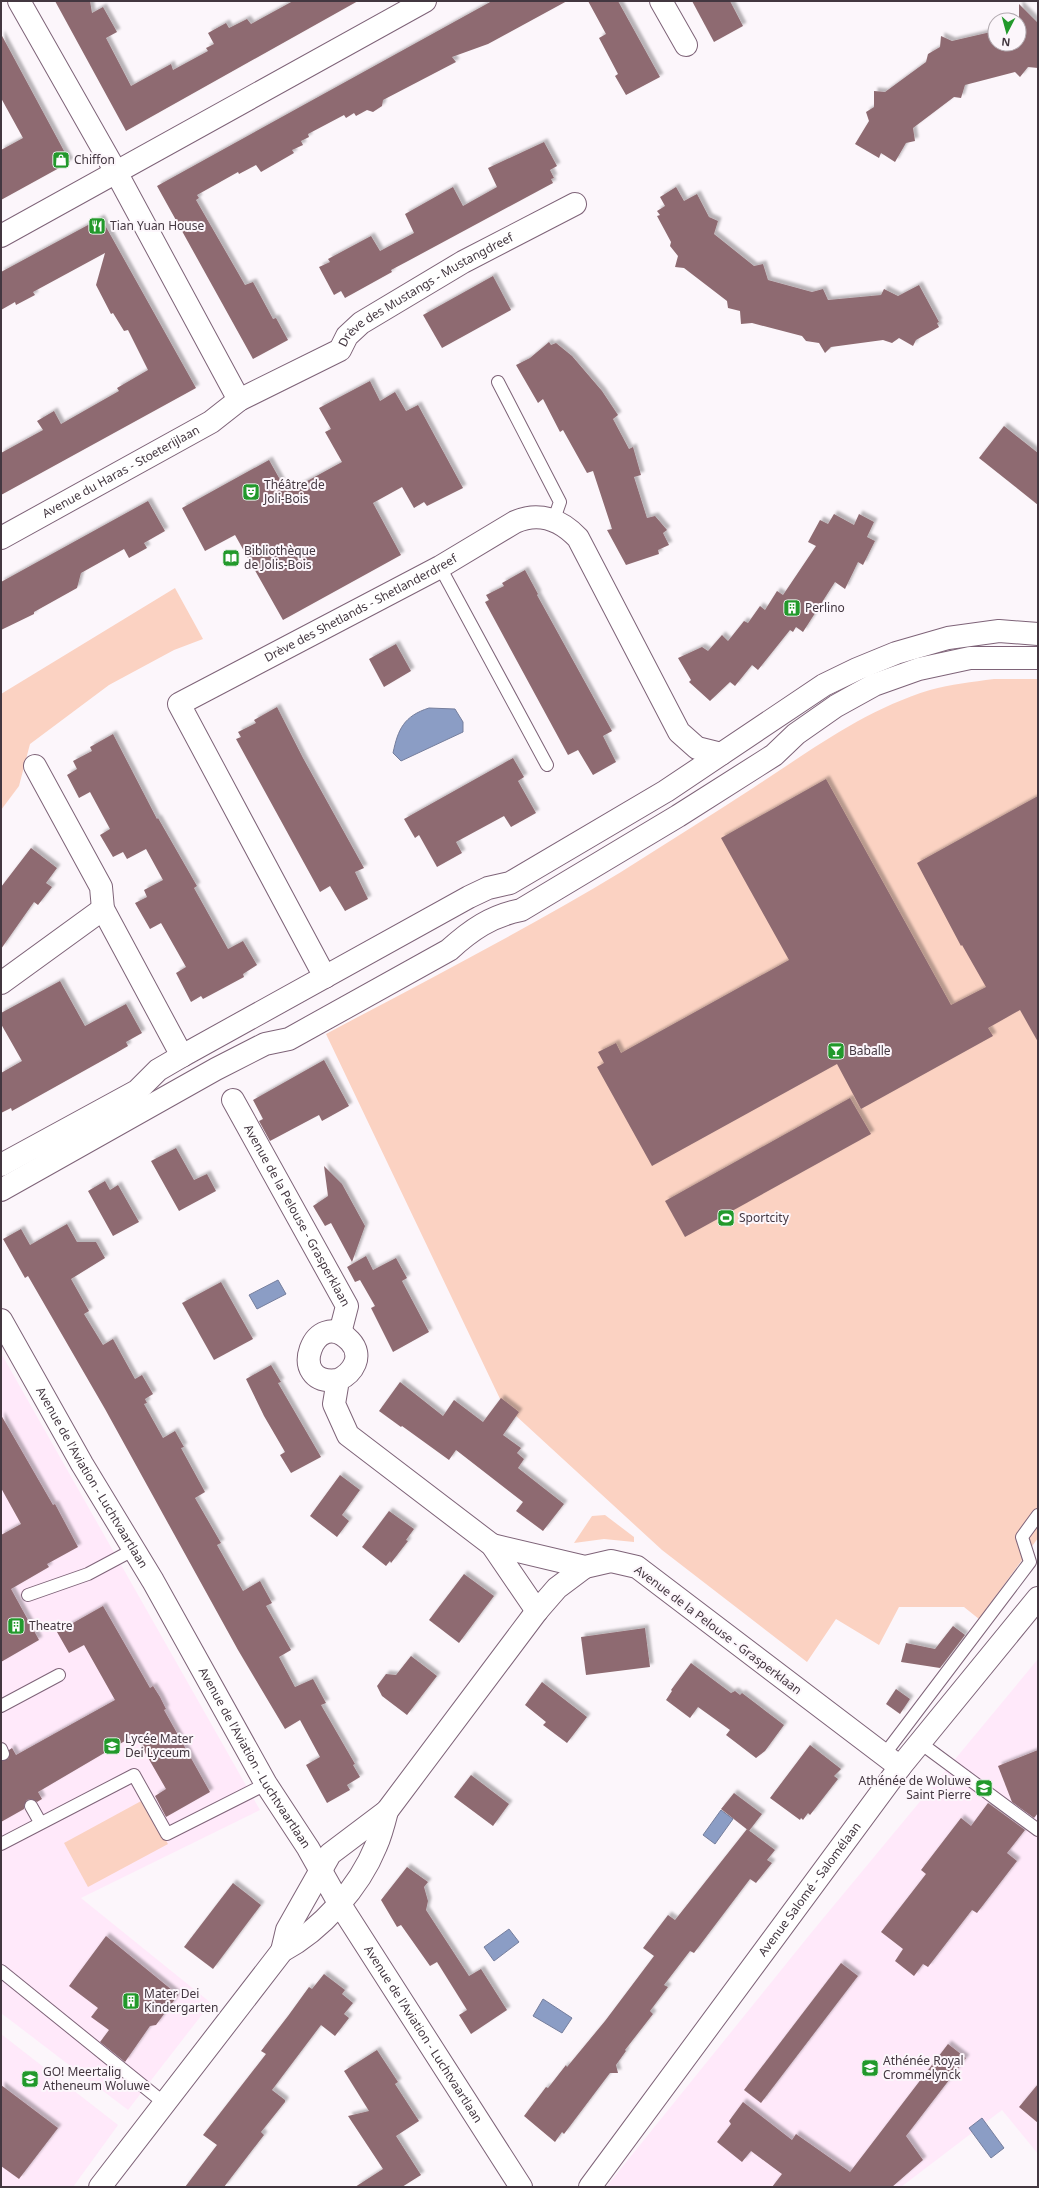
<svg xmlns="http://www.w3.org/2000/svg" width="1039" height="2188" font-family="'Noto Sans',sans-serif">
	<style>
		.built { fill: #ffe9fa }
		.green { fill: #fbd2c2 }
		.water { fill: #8b9dc5; stroke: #757e9d }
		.building { fill: #8e6b71; filter: url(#shadow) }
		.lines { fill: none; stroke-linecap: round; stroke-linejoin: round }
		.service-casing { stroke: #7e6378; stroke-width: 14 }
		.minor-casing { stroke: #7e6378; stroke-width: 24 }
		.tertiary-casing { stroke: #7e6378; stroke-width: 24 }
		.service { stroke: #fff; stroke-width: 12 }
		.minor { stroke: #fff; stroke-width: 22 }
		.tertiary { stroke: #fff; stroke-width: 22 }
		.labels { text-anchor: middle; stroke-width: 4; stroke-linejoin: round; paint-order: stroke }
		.poi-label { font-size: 12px; fill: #433740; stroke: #fcf6fb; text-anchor: start }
		.street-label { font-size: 12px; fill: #433740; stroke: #fcf6fb }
	</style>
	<defs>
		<filter id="shadow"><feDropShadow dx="3.5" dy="-3.5" stdDeviation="1" flood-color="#0004"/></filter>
	</defs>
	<rect width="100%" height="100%" fill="#fcf6fb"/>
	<!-- built -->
	<g class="built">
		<path d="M1,1353L260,1810L81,1898L211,2003L128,2110L1,2013Z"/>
		<path d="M1038,1659V2154L1002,2110L901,2187H606L811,1933Z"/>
		<path d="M1,2034L118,2125L73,2187H1Z"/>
	</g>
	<!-- green -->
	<g class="green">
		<path d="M175,588L203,639L174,650L109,685L30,744L19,786L1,810V694Z"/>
		<path d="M994,679H1038V1538L979,1619L964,1607H899L879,1645L836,1619L807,1662L662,1550L502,1403L326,1034C425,981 525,930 621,872C665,844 710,816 753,788C810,751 864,710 930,690C951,684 972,682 994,679Z"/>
		<path d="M605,1515L634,1537V1542L604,1539L574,1543L592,1516Z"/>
		<path d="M143,1800L168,1844L88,1887L64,1843Z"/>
	</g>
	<!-- water -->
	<g class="water">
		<path d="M429,708L455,709L463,722V732L401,761L393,753C398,729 404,716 429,708Z"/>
		<path d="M278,1280L286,1294L257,1309L249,1295Z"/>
		<path d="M721,1810L733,1819L715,1844L703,1835Z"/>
		<path d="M509,1929L519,1942L494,1961L484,1947Z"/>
		<path d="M543,1999L572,2018L562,2033L533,2016Z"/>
		<path d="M982,2118L1004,2148L991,2158L969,2128Z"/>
	</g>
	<!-- building -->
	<g class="building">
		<path d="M55,1H90L92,13L103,7L117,32L106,38L131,86L171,64L173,70L208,51L206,48L214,44L208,33L226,23L229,28L247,19L251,24L293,1H358L126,131Z"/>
		<path d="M492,1H567L488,44L452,57L456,62L383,100L382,106L373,112L367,110L356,116L354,113L346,118L344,115L308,134L309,137L301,141L303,145L292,150L294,153L261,172L256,165L239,174L238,172L197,195L199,198L196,200L245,285L253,282L273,319L276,318L288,340L253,359L157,186Z"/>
		<path d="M588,1H618L660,77L626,95L615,76L618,74L599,38L606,34Z"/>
		<path d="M692,1H730L743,26L714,42Z"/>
		<path d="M1019,4L1038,23V68L1028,67L1020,77L1015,72L965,85L961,98L954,97L913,128L915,141L906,143L895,162L881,153L879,158L855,144L869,121L866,112L874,107V91L885,92L926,62L928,54L940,47L941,36L952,41L995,31V44H1019Z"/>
		<path d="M1,34L70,162L1,200V150L23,138L1,98Z"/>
		<path d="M544,142L557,166L550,170L554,178L551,179L553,183L408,261L391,270L392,272L345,298L341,291L334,295L319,267L330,262L328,259L371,236L380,251L414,233L405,214L453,187L463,206L497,187L488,168Z"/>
		<path d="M676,187L684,201L697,194L709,217L718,221L714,234L754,266L763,264L768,280L812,292L823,289L828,300L881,295L884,289L898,296L919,285L939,322L937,323L939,327L916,340L913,346L899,338L892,343L883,340L831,347L825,353L819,343L806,341L802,336L752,323L741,324L740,311L728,308L727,301L684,268L675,267L678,256L670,246L671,242L657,216L660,215L657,211L665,206L660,197Z"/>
		<path d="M101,218L196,388L1,495V453L43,430L37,421L54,411L61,424L119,391L117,388L148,370L128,330L124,331L113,313L111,314L96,285L105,253L33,292L35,295L16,305L15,302L1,310V272Z"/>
		<path d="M493,276L511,310L442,348L423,315Z"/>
		<path d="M549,342L551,345L556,343L572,356L602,391L618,415L613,419L629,449L633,447L641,475L634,477L647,518L655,516L667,530L663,533L669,545L658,550L659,554L626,565L607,530L612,529L593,471L587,473L563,430L560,432L543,399L538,403L516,365L530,358Z"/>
		<path d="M370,381L380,401L395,392L406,411L418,405L463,488L427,506L424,502L414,508L402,487L373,503L401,555L283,620L235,535L205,551L182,508L269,460L287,492L342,462L325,432L331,429L319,408Z"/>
		<path d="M1004,426L1038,453V505L979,458Z"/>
		<path d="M148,501L165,531L144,543L147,548L129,558L124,549L81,573L77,588L34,612V614L1,630V582Z"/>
		<path d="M834,514L854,525L859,514L874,522L867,537L875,541L863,565L858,562L845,589L835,582L803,632L796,627L793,632L790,630L758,670L752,665L735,686L730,682L710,701L689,682L691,680L678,658L702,647L708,651L722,635L728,641L744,621L748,623L760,606L765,610L777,591L783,595L816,546L808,542L820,520L828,524Z"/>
		<path d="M525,570L538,594L537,595L612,731L603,736L616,762L593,775L578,750L568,755L485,602L489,600L486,595L504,586L502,583Z"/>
		<path d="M396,644L411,671L384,687L369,659Z"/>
		<path d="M277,707L303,758L364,868L355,872L368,899L345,911L330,886L320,892L236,739L241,737L238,732L256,723L254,720Z"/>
		<path d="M113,734L157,819L158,818L197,886L194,888L228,949L243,941L257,965L243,974L244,977L203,999L201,996L191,1002L176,973L186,967L161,923L150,929L135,903L147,897L144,890L163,880L146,849L127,859L123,852L113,857L100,835L110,829L90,792L79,798L67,775L77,769L73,761L92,751L90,747Z"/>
		<path d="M513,758L524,777L518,781L536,813L511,827L504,816L456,842L462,853L437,867L419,835L415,838L404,819Z"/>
		<path d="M826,779L951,1005L986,987L962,945L961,946L917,863L1038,796V1042L1020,1010L988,1028L993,1036L861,1109L837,1064L652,1166L597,1067L604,1063L598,1052L616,1043L621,1053L789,960L721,838Z"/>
		<path d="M31,848L57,868L46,883L52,887L38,905L34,902L1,949V887Z"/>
		<path d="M60,981L85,1026L126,1004L142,1033L126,1042L128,1046L116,1053L12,1111L11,1108L1,1113V1073L22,1061L1,1024V1013Z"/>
		<path d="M324,1060L349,1106L322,1121L319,1115L270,1141L259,1121L263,1119L253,1100Z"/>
		<path d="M850,1098L871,1134L685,1237L665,1201Z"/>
		<path d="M176,1148L194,1180L207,1174L216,1191L179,1211L151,1161Z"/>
		<path d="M324,1166L342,1184L365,1226L352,1262L331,1223L325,1226L313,1206L328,1196Z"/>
		<path d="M105,1181L110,1190L118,1185L139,1222L113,1236L88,1191Z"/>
		<path d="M67,1224L77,1242H96L105,1258L71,1279L89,1311L84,1314L103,1345L113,1339L135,1379L142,1375L153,1394L145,1399L147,1403L144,1404L163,1438L175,1431L184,1447L181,1448L205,1492L195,1498L221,1543L217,1545L243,1591L260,1581L272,1603L266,1606L291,1650L279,1657L295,1687L313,1679L326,1703L321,1705L355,1764L353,1765L360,1777L347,1785L350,1790L327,1803L306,1765L320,1757L300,1720L285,1729L238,1650L105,1409L28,1276L25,1278L3,1239L21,1229L30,1245Z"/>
		<path d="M366,1256L373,1270L396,1258L407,1278L402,1281L429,1332L393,1352L371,1308L375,1306L360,1280L355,1282L347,1267Z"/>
		<path d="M221,1282L253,1339L214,1360L182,1303Z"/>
		<path d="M271,1365L281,1382L278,1383L321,1457L291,1473L280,1455L285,1452L264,1416L246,1379Z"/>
		<path d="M400,1382L443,1416L454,1400L483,1422L501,1398L519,1412L503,1435L521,1448L517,1453L524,1459L518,1468L564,1504L543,1531L516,1511L523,1502L456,1450L449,1460L402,1426L401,1427L379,1411Z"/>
		<path d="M1,1415L53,1505L55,1504L78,1547L47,1564L49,1567L11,1589L39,1640L1,1662V1535L21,1524L1,1488Z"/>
		<path d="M340,1475L360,1490L342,1515L349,1521L337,1537L310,1516Z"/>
		<path d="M389,1511L414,1529L406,1540L408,1541L391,1563L390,1561L386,1566L362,1547Z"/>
		<path d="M464,1574L494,1596L459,1643L429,1620Z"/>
		<path d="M103,1606L150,1688L153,1686L160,1697L166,1709L164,1710L210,1792L166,1817L155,1796L166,1789L135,1735L38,1792L42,1799L37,1802L31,1799L27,1800L24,1806V1809L1,1822V1761L9,1758V1750L12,1748L16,1755L115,1700L84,1645L69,1653L57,1632Z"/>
		<path d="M953,1626L965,1635L940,1668L901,1662L906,1643L935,1649Z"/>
		<path d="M645,1628L650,1667L586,1675L581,1637Z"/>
		<path d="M411,1656L437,1676L407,1715L382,1696L377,1686L386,1674L396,1675Z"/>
		<path d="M691,1663L731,1693L735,1691L740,1695L742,1693L784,1725L765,1751L756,1758L726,1735L730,1730L698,1707L690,1718L666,1700L672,1691L671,1690Z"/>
		<path d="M542,1682L587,1717L567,1743L543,1725L546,1722L525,1705Z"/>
		<path d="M896,1689L910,1699L900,1714L886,1704Z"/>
		<path d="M810,1745L841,1769L834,1776L838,1779L810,1815L808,1813L803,1820L801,1818L800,1820L770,1798Z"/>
		<path d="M1038,1750V1813L1034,1818L1012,1802L998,1766Z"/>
		<path d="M471,1775L509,1804L493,1826L454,1797Z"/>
		<path d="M734,1793L762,1814L749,1831L721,1809Z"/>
		<path d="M988,1803L1025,1830L1007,1853L1017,1861L977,1913L972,1910L928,1967L923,1964L914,1976L895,1961L903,1949L881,1932L926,1874L921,1870L961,1818L971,1826Z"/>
		<path d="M747,1829L775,1850L767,1860L772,1863L756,1883L750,1879L694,1953L690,1951L664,1985L668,1987L650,2011L653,2014L625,2050L626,2051L616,2065L618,2073H610L564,2134L562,2132L555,2142L524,2116L546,2087L548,2088L566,2065L567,2067L605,2021L654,1956L643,1948L668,1915L675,1920Z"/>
		<path d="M407,1867L428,1882L424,1887L428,1901L426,1910L469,1976L481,1969L507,2010L471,2034L459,2015L467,2010L437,1962L430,1966L401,1925L397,1927L381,1900Z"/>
		<path d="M233,1883L261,1905L213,1969L184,1947Z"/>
		<path d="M106,1936L178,1995L156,2025L150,2026L125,2062L100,2042L109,2030L91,2017L98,2008L69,1986Z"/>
		<path d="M841,1963L858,1976L761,2103L744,2090Z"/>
		<path d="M324,1974L345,1990L342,1994L353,2003L344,2014L349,2018L335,2036L321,2025L272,2090L285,2100V2102L261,2132L264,2135L224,2187H185L217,2145L203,2135L266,2054L261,2051L288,2016L309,1987L312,1989Z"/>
		<path d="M948,2044L966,2058L906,2136L923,2160L892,2187H772L782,2174L751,2151L742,2162L717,2142L731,2124L729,2121L743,2102L792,2140L796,2134L850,2172Z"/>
		<path d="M377,2050L398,2082L395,2084L419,2121L396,2136L421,2175L402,2187H355L383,2169L348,2116L369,2111L344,2071Z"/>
		<path d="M1038,2084V2123L1019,2107Z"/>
		<path d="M1,2085L58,2128L19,2179L1,2166Z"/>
	</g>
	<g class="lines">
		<defs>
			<g id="service">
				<path d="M498,382L560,502L554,519"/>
				<path d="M440,567L547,765"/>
				<path d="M28,1595L88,1574L133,1550"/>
				<path d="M1,1706L59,1675"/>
				<path d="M919,1742L1038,1830"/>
				<path d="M1,1749L3,1754"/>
				<path d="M884,1755L1030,1562L1022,1537L1038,1515"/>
				<path d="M31,1806L40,1822"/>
				<path d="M1,1844L134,1775L167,1834L266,1784"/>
				<path d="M1,1971L163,2102"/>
			</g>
			<g id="minor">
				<path d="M19,1L116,172L239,400"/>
				<path d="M661,1L686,45"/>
				<path d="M1,236L425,1"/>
				<path id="s1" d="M1,538L211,422L239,400L340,350L347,336L361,323L463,262L575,204"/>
				<path d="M35,766L101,887L103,909L182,1056"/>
				<path id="s2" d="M325,977L179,704L440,567L515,522C539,511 561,520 578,538L679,732L697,748L721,754"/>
				<path d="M1,983L103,909"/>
				<path id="s3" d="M233,1100L347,1306L340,1333"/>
				<path id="s4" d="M1,1320L82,1464L153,1581L266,1784L308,1848L339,1903L521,2187"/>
				<path d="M338,1380C284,1387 315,1304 350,1341C364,1356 353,1373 338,1380L334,1404L348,1435L492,1545L537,1611"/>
				<path d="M492,1545L585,1567L611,1561L637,1567L900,1767"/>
				<path d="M282,1951L287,1930L330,1854L387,1811L537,1611L557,1588L585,1567"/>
				<path d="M100,2187L282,1951C321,1930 359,1888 376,1846C381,1835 384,1823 387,1811"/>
				<path id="s5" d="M590,2187L900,1767L1038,1598"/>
			</g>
			<g id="tertiary">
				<path d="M1,1165L137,1091L158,1070L182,1056L469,897L488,888L510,883L666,791L824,685L857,669L896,653L948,638L999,631L1038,634"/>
				<path d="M1,1190L216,1069L265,1044L289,1039L449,950C471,930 491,916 521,910L678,816L774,755L796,734L836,706L874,685L919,669L970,658H1038"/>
			</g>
		</defs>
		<!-- service casing -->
		<use href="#service" class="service-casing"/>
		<!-- minor casing -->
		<use href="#minor" class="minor-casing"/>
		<!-- tertiary casing -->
		<use href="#tertiary" class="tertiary-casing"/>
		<!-- service -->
		<use href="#service" class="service"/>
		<!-- minor -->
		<use href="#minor" class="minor"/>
		<!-- tertiary -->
		<use href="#tertiary" class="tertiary"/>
	</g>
	<!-- icons -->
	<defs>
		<symbol id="shop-square" viewBox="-11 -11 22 22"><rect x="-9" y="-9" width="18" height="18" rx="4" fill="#22992b" stroke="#fcf6fb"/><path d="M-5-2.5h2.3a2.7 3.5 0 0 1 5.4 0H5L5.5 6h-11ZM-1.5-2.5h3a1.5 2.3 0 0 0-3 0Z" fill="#fff"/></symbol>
		<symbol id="restaurant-square" viewBox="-11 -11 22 22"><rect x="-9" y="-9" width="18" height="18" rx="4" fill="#22992b" stroke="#fcf6fb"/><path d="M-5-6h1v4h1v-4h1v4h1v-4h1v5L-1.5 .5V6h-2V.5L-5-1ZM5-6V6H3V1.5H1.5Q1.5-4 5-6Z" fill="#fff"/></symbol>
		<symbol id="theatre-square" viewBox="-11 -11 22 22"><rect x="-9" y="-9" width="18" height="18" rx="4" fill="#22992b" stroke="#fcf6fb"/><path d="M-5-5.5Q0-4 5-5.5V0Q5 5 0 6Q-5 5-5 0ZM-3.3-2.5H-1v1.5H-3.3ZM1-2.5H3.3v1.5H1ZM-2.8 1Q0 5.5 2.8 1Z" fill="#fff"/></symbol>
		<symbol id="library-square" viewBox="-11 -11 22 22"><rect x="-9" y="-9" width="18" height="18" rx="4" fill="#22992b" stroke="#fcf6fb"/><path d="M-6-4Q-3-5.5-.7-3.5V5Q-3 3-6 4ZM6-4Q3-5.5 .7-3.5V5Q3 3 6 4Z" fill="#fff"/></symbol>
		<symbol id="building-square" viewBox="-11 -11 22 22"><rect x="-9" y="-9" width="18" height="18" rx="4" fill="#22992b" stroke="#fcf6fb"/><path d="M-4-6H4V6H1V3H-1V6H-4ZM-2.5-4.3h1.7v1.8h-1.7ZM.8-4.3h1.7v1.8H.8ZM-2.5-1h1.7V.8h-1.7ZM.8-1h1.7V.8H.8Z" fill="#fff"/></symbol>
		<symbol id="bar-square" viewBox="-11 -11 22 22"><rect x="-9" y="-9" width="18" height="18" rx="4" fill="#22992b" stroke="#fcf6fb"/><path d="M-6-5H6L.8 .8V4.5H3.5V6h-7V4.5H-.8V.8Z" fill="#fff"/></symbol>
		<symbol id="stadium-square" viewBox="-11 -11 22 22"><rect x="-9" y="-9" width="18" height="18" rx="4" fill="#22992b" stroke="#fcf6fb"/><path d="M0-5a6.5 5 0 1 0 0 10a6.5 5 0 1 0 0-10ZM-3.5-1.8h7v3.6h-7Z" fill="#fff"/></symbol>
		<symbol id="school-square" viewBox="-11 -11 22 22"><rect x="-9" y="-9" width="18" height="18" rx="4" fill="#22992b" stroke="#fcf6fb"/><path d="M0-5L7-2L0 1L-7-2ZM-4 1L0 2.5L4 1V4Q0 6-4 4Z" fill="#fff"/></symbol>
	</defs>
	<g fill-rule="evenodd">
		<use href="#shop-square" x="51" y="150" width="20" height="20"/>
		<use href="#restaurant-square" x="87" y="216" width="20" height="20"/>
		<use href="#theatre-square" x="241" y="482" width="20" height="20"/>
		<use href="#library-square" x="221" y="548" width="20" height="20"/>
		<use href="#building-square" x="782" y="598" width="20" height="20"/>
		<use href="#bar-square" x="826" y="1041" width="20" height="20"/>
		<use href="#stadium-square" x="716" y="1208" width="20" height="20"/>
		<use href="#building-square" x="6" y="1616" width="20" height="20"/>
		<use href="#school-square" x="102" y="1736" width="20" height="20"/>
		<use href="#school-square" x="974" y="1778" width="20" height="20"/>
		<use href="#building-square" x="121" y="1991" width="20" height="20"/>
		<use href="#school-square" x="860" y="2058" width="20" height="20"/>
		<use href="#school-square" x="20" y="2069" width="20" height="20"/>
	</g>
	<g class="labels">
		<!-- poi labels -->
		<g class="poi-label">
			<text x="74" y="164">Chiffon</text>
			<text x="110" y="230">Tian Yuan House</text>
			<text x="264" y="489">Théâtre de<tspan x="264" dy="14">Joli-Bois</tspan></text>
			<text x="244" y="555">Bibliothèque<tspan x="244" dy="14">de Jolis-Bois</tspan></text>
			<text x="805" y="612">Perlino</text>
			<text x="849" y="1055">Baballe</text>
			<text x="739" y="1222">Sportcity</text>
			<text x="29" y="1630">Theatre</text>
			<text x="125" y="1743">Lycée Mater<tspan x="125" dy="14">Dei Lyceum</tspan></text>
			<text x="971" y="1785" text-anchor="end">Athénée de Woluwe<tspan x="971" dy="14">Saint Pierre</tspan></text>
			<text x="144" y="1998">Mater Dei<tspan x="144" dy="14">Kindergarten</tspan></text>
			<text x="883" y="2065">Athénée Royal<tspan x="883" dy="14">Crommelynck</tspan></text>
			<text x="43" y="2076">GO! Meertalig<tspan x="43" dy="14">Atheneum Woluwe</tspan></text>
		</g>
		<!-- street labels -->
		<g class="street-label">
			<text dy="4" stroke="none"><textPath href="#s1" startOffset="495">Drève des Mustangs - Mustangdreef</textPath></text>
			<text dy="4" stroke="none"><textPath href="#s1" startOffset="137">Avenue du Haras - Stoeterijlaan</textPath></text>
			<text dy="4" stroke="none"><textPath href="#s2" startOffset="515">Drève des Shetlands - Shetlanderdreef</textPath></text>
			<text dy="4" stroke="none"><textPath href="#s3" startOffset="132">Avenue de la Pelouse - Grasperklaan</textPath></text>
			<text dy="4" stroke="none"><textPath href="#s4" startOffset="182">Avenue de l'Aviation - Luchtvaartlaan</textPath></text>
			<text transform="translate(718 1630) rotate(37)" y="4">Avenue de la Pelouse - Grasperklaan</text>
			<text dy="4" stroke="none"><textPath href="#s4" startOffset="506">Avenue de l'Aviation - Luchtvaartlaan</textPath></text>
			<text dy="4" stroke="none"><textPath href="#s5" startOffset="370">Avenue Salomé - Salomélaan</textPath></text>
			<text dy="4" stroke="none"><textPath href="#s4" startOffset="830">Avenue de l'Aviation - Luchtvaartlaan</textPath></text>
		</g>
	</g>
	<!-- border -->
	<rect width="1039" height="2188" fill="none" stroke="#433740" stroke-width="4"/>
	<!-- north arrow -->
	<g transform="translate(1007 32) rotate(186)"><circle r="19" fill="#fcf6fb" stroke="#b2aab0"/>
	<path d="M0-3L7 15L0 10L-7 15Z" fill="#22992b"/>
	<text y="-6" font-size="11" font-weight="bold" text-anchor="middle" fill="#433740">N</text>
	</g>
</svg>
